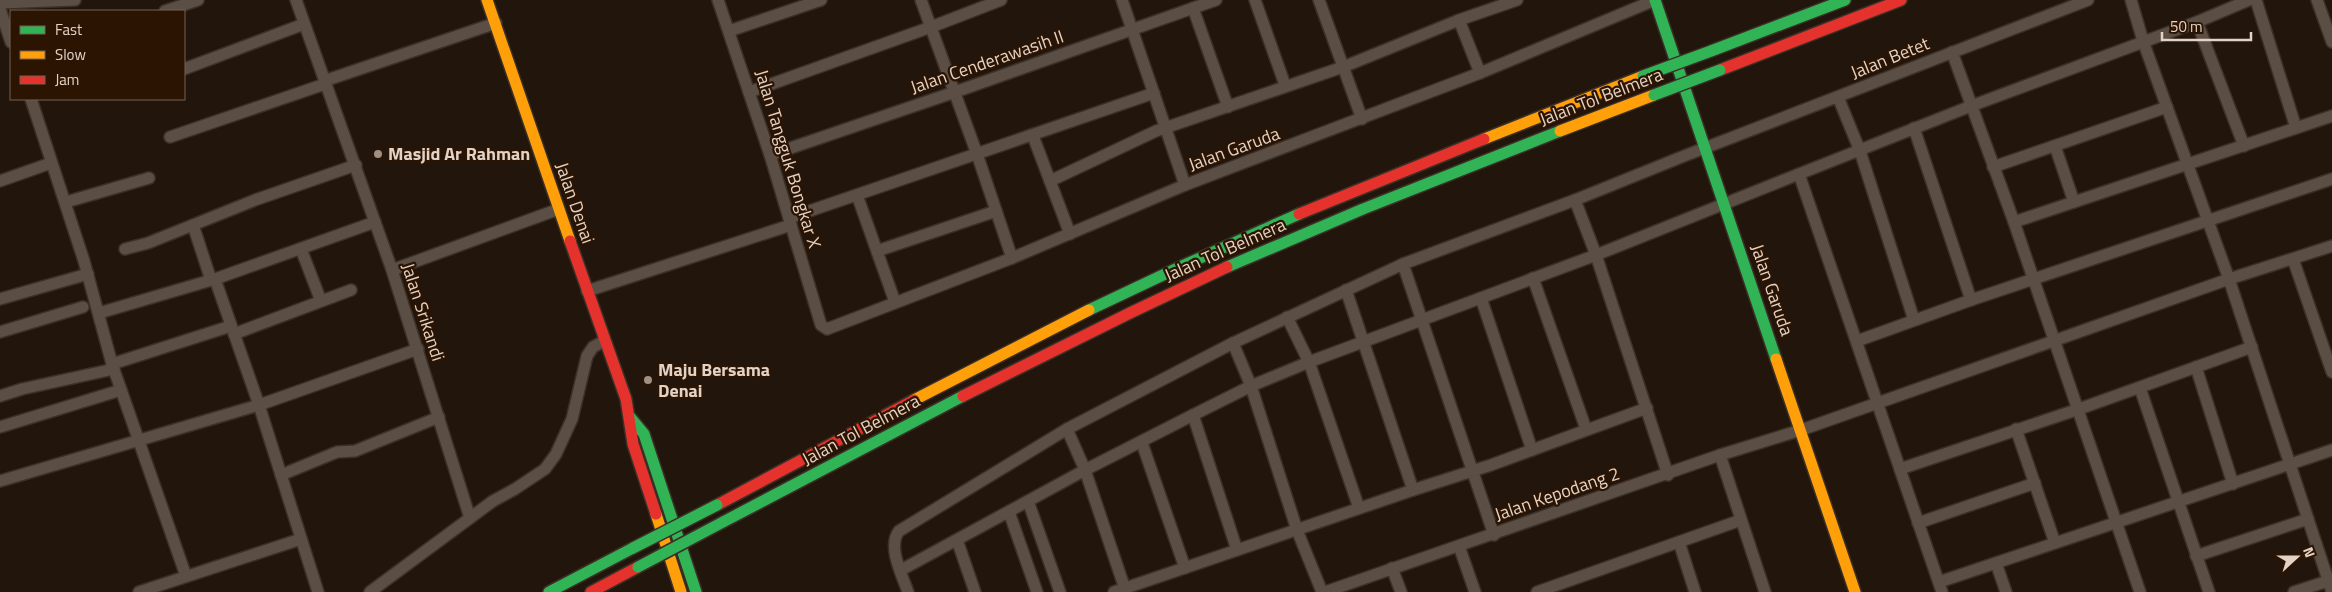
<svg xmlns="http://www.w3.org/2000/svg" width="2332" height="592" font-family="'Titillium Web',sans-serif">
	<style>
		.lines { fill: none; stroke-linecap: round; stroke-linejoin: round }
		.street-casing { stroke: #3b3028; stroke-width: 14 }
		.fast-casing { stroke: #3b3028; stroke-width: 14 }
		.slow-casing { stroke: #3b3028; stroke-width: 14 }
		.jam-casing { stroke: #3b3028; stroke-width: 14 }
		.street { stroke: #5b4e45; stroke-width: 11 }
		.fast { stroke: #30b455; stroke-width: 11 }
		.slow { stroke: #ff9f0a; stroke-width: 11 }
		.jam { stroke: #e5322d; stroke-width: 11 }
		.fast-bridge-casing { stroke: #3b3028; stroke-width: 14; stroke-linecap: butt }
		.fast-bridge { stroke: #30b455; stroke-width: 11 }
		.poi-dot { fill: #9f9085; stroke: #2c1402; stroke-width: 2 }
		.labels { text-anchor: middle; stroke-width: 4.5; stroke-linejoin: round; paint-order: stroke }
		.street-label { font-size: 18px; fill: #e3d2c6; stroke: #2c1402 }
		.poi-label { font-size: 18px; font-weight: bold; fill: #e3d2c6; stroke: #2c1402; text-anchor: start }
	</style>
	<rect width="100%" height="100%" fill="#22150c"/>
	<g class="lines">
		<defs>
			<g id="street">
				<path d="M296,0L392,270L470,518"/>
				<path d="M718,0L770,155L821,325L827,329L1012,258L1185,185L1480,73L1655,0"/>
				<path d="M921,0L977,154L1012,258"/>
				<path d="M1122,0L1185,185"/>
				<path d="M1255,0L1285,85"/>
				<path d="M1319,0L1362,119"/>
				<path d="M2131,0L2143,41L2229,279L2332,592"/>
				<path d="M2256,0L2296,128"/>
				<path d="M2317,0L2332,42"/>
				<path d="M0,3L75,0"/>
				<path d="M1193,8L1228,107"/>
				<path d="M0,9L11,42"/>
				<path d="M165,11L198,0"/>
				<path d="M1459,20L1517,0"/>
				<path d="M2197,22L2244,146"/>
				<path d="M729,31L821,0"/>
				<path d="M1952,52L2014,222L2140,592"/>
				<path d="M184,69L304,24"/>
				<path d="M324,81L496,23"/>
				<path d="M749,92L931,27L1001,0"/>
				<path d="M1838,97L1860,151L1914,320"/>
				<path d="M31,99L84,261L112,364L186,576"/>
				<path d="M1914,128L1971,300"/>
				<path d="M1033,136L1070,234"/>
				<path d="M170,137L325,84"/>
				<path d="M2055,146L2074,202"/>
				<path d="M770,155L955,92L1216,0"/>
				<path d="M1993,167L2167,107"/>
				<path d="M0,181L51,163"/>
				<path d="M1050,181L1156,131L1343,67L1459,20L1480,73"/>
				<path d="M857,195L895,302"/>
				<path d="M1575,200L1596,255L1668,475"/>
				<path d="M66,202L149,178"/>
				<path d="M789,218L1154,93"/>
				<path d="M2014,222L2332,116"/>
				<path d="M193,225L211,280"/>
				<path d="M125,249L148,243L255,200L356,165"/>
				<path d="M301,249L321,301"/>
				<path d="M877,251L996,211"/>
				<path d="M2293,259L2332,372"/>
				<path d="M1403,264L1494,535"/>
				<path d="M392,270L559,209"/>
				<path d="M1533,278L1586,429"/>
				<path d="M215,279L259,405L318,592"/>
				<path d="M1346,290L1413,490"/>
				<path d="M587,291L791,225"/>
				<path d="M1481,298L1532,450"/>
				<path d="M0,299L88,274"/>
				<path d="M99,313L215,279L375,222"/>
				<path d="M1287,317L1309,362L1359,508"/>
				<path d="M0,332L83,307"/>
				<path d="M234,334L351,290"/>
				<path d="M1857,341L1971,300L2332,179"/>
				<path d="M1233,343L1251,386L1297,530L1322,592"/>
				<path d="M112,364L231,326"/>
				<path d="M2196,367L2233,484"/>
				<path d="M2140,388L2209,592"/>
				<path d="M0,396L22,389L114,369"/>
				<path d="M0,427L121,390"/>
				<path d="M1067,429L1085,470L1126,592"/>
				<path d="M2016,429L2055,543"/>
				<path d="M1142,443L1185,568"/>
				<path d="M1720,455L1765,592"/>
				<path d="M1900,469L2079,409L2252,347"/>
				<path d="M281,475L337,452L355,451L439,417"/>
				<path d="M0,481L259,405L418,349"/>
				<path d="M1028,501L1060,592"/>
				<path d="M1009,512L1037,592"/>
				<path d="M1918,523L2035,483"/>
				<path d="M957,540L975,592"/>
				<path d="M1679,542L1695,592"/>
				<path d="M1459,546L1475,592"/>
				<path d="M1237,550L1193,415L1251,386L1309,362L1596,255L1799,174"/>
				<path d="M2196,556L2308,519"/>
				<path d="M1996,563L2006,592"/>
				<path d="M1392,568L1401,592"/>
				<path d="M901,570L1085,470L1193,415"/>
				<path d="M1939,582L2332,450"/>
				<path d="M139,592L301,539"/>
				<path d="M370,592L493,501L515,489L545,469L556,454L572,419L587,356L593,347L604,341"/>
				<path d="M908,592C902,575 887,546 899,531L1067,429L1233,343L1403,264L1575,200L1684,156L2088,0"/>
				<path d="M1114,592L1413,490L1491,465L1647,408"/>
				<path d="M1325,592L1720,455L1801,430L2229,279L2332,246"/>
				<path d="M1537,592L1741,520"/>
				<path d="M1942,592L1799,174L1971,106L2197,22L2249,0"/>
				<path d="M2294,592L2328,581"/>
			</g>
			<g id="fast">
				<path d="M1655,0L1776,359"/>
				<path d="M1711,51L1845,0"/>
				<path d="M1227,267L1363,209L1560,131"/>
				<path d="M1089,310L1182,266L1299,214"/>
				<path d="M630,417L644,434L696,592"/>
				<path d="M723,522L963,396"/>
				<path d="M549,592L633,548"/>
			</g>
			<g id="slow">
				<path d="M487,0L570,241"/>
				<path d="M1560,131L1654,95"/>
				<path d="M1484,139L1643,76"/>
				<path d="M1776,359L1855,592"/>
				<path d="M914,400L1089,310"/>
				<path d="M656,514L681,592"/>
			</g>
			<g id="jam">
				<path d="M1720,70L1901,0"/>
				<path d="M1299,214L1484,139"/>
				<path d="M570,241L626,399L633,444L656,514"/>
				<path d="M963,396L1132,312L1227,267"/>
				<path d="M717,505L914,400"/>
				<path d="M591,592L638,567"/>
			</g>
		</defs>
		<!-- street casing -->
		<use href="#street" class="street-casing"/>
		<!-- fast casing -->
		<use href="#fast" class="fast-casing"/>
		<!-- slow casing -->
		<use href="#slow" class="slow-casing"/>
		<!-- jam casing -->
		<use href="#jam" class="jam-casing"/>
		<!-- street -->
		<use href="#street" class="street"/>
		<!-- fast -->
		<use href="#fast" class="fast"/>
		<!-- slow -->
		<use href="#slow" class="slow"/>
		<!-- jam -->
		<use href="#jam" class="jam"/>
		<defs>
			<g id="fast-bridge">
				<path d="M1643,76L1711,51"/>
				<path d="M1654,95L1720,70"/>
				<path d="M633,548L717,505"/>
				<path d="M638,567L723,522"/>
			</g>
		</defs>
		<!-- fast-bridge casing -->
		<use href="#fast-bridge" class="fast-bridge-casing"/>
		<!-- fast-bridge -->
		<use href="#fast-bridge" class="fast-bridge"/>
	</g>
	<!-- markers -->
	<g class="poi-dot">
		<circle cx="378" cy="154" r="5"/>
		<circle cx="648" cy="380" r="5"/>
	</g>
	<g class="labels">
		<!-- street labels -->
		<g class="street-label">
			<text transform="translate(1890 58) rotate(-22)" y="6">Jalan Betet</text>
			<text transform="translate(987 62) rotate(-19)" y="6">Jalan Cenderawasih II</text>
			<text transform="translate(1601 97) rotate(-21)" y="6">Jalan Tol Belmera</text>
			<text transform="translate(1234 149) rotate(-20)" y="6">Jalan Garuda</text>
			<text transform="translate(788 159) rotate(73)" y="6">Jalan Tangguk Bongkar X</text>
			<text transform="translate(575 203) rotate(71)" y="6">Jalan Denai</text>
			<text transform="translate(1225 250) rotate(-24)" y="6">Jalan Tol Belmera</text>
			<text transform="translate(1772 290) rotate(71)" y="6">Jalan Garuda</text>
			<text transform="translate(423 312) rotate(72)" y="6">Jalan Srikandi</text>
			<text transform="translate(861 430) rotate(-28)" y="6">Jalan Tol Belmera</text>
			<text transform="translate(1557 494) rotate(-19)" y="6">Jalan Kepodang 2</text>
		</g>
		<!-- poi labels -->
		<g class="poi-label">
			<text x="388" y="160">Masjid Ar Rahman</text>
			<text x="658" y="376">Maju Bersama<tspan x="658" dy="21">Denai</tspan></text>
		</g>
	</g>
	<!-- legend -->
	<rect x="10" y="10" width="175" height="90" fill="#2c1402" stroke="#756050"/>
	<rect x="20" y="26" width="25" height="8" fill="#30b455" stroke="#756050"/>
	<text x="55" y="35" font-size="15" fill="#e3d2c6">Fast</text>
	<rect x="20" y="51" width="25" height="8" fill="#ff9f0a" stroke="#756050"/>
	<text x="55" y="60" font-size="15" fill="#e3d2c6">Slow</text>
	<rect x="20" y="76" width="25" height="8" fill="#e5322d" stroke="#756050"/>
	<text x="55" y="85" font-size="15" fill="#e3d2c6">Jam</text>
	<!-- north arrow -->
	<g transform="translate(2297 557) rotate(69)" stroke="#2c1402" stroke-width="4" paint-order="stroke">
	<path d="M0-4L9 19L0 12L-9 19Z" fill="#e3d2c6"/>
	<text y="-8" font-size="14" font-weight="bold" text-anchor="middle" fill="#e3d2c6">N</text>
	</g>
	<!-- scale -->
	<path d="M2162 32v8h89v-8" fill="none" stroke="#e3d2c6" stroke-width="2.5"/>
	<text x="2170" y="32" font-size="15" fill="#e3d2c6" stroke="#2c1402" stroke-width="4" paint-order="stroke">50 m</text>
</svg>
